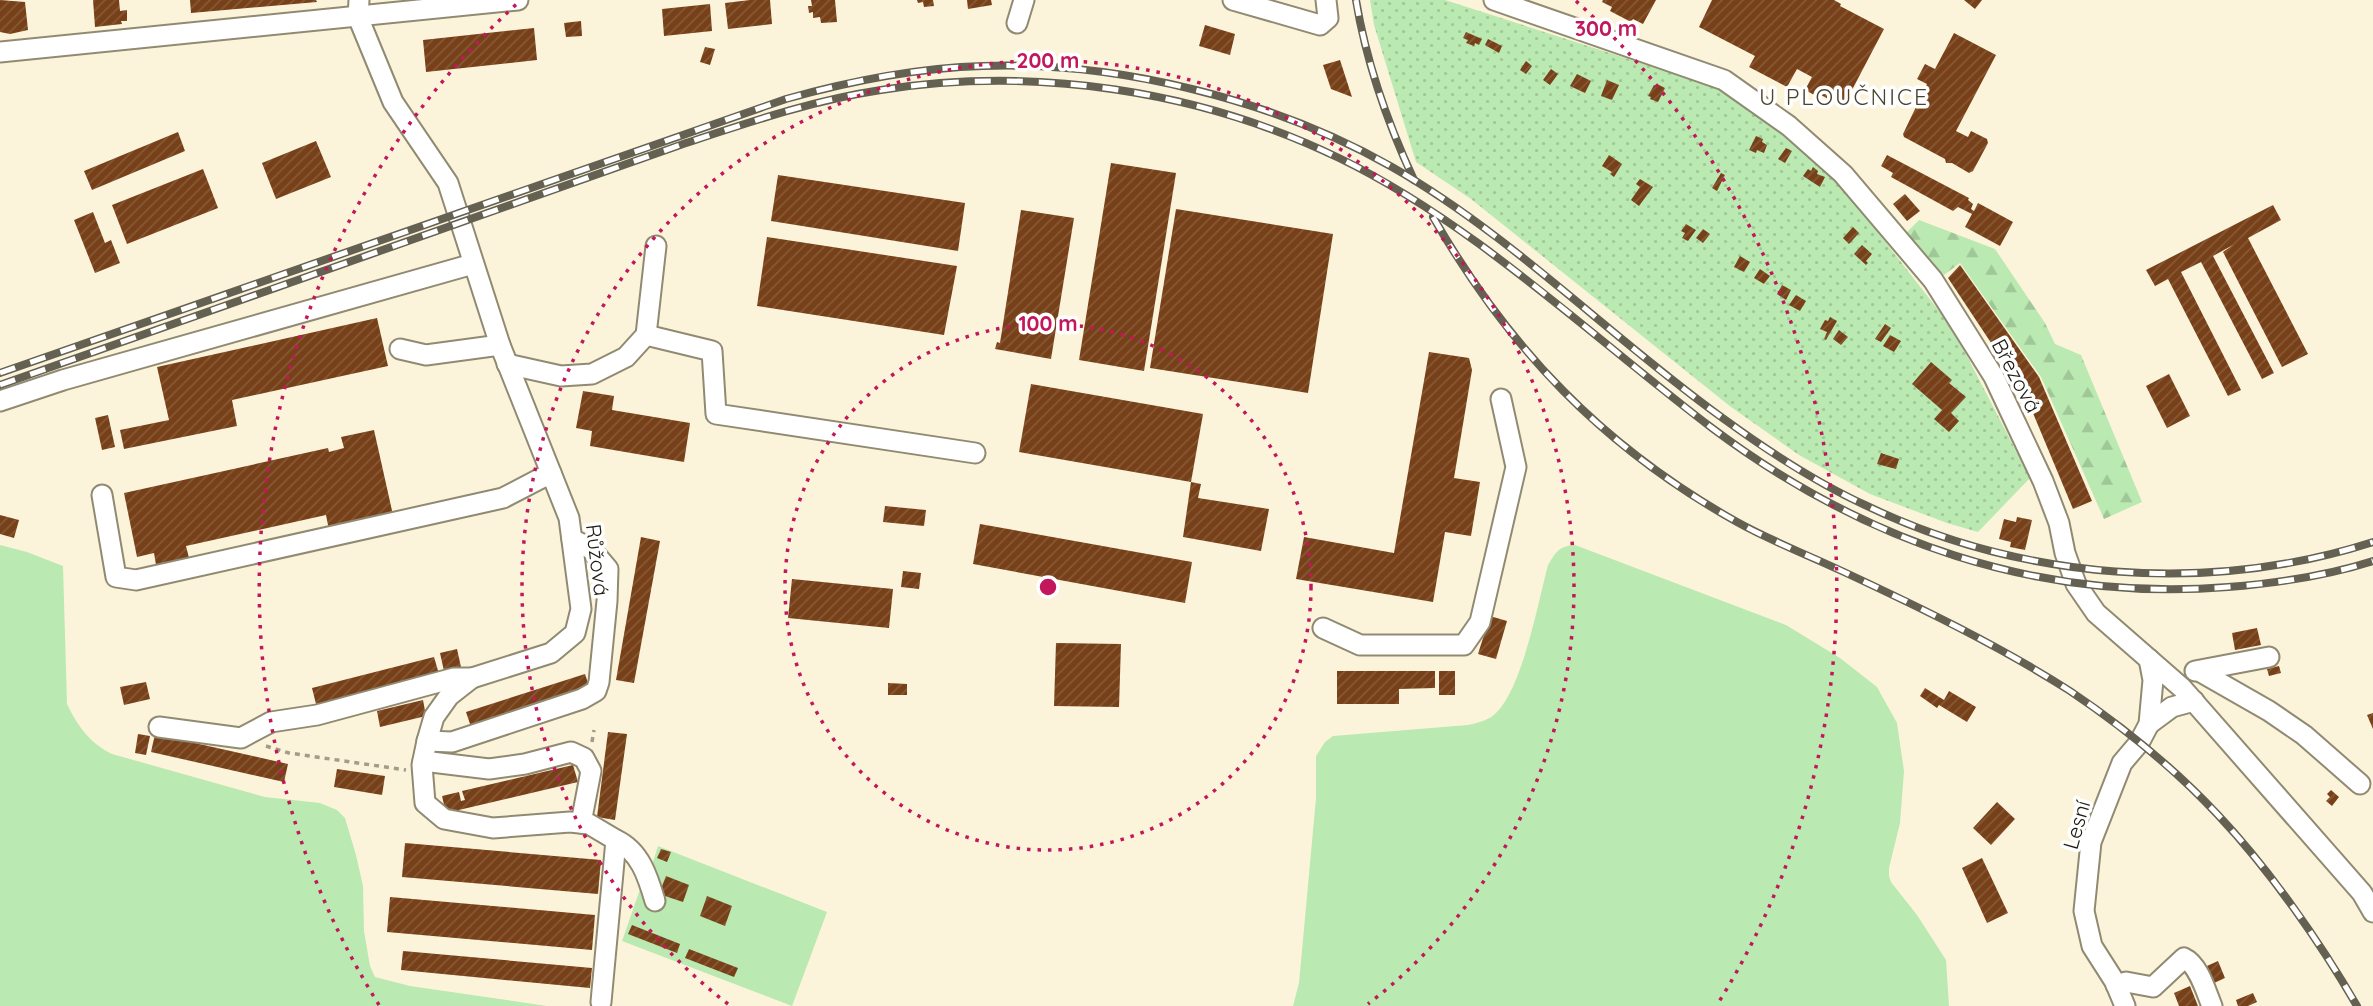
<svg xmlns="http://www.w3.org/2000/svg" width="2373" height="1006" font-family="Quicksand,sans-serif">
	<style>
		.grass { fill: #bae9b1 }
		.forest { fill: url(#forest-firs) }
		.garden { fill: url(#garden-dots) }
		.building { fill: url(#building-hatch) }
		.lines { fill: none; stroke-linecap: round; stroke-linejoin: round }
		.minor-casing { stroke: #918a72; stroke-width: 23 }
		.path { stroke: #a29d89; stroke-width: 3.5; stroke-dasharray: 5 5; stroke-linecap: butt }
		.minor { stroke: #fff; stroke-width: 19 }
		.rail-casing { stroke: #656152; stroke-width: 8 }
		.rail { stroke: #fff; stroke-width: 5; stroke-dasharray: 16; stroke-linecap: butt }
		.ring { fill: none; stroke: #c2185b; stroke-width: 3.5; stroke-dasharray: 3.5 7 }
		.labels { text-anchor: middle; stroke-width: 7; stroke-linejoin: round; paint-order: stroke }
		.street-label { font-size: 21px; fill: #1d1b11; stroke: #fff }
		.neighbourhood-label { font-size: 23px; letter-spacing: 2px; fill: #4a442f; stroke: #fff }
		.centre { fill: #c2185b; stroke: #fff; stroke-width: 3.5 }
		.ring-label { font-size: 21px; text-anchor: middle; font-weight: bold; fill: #c2185b; stroke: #fff; stroke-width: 7; stroke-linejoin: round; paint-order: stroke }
	</style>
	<defs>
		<pattern id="forest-firs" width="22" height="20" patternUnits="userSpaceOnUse" patternTransform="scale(1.75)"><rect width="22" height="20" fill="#bae9b1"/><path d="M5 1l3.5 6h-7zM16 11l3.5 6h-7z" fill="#9fc797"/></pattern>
		<pattern id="garden-dots" width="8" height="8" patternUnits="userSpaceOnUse" patternTransform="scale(1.75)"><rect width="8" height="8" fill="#bae9b1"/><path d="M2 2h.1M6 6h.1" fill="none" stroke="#9fc797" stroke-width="1.8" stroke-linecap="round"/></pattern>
		<pattern id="building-hatch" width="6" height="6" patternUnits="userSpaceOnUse" patternTransform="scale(1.75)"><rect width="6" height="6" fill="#774018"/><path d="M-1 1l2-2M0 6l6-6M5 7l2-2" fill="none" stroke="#855938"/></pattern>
	</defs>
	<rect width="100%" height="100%" fill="#fcf4da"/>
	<!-- grass -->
	<g class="grass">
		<path d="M0,545L27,552L63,566L67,704C78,727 90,743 112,754L265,797L320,803L337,810L345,818L356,855L363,886L364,931L370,966L375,977L410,986L547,1006H0Z"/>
		<path d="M1575,545L1786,625L1840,658L1877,687L1897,723L1904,771L1900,823L1889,868V876L1891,882L1917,915L1946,960L1949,1006H1293L1299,983L1316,798V756L1325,742L1333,736L1468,725C1478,723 1490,720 1497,712C1523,685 1538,603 1548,565C1556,552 1559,546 1575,545Z"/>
		<path d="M658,846L827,912L792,1006L622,941L644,878L650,871Z"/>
	</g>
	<!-- forest -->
	<path class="forest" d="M1919,220L1995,249L2045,323L2055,344L2081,355L2142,502L2104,519L2041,377L1960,263L1944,275L1904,235Z"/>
	<!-- garden -->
	<path class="garden" d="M1370,0H1445L1725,90L1831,172L1953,329L2030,478L1978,532L1947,523L1870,494L1799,455L1731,407L1471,199L1416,162L1374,25Z"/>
	<!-- building -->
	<g class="building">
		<path d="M0,0L25,2L28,30L10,34L0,32Z"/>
		<path d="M93,0H119L120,11L127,10V21H121L122,24L95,27Z"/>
		<path d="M190,0H316L317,2L191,13Z"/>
		<path d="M750,0H770L772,24L728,29L725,3Z"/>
		<path d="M811,0H835L837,22L821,23L820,17L813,18V12L809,13L808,6H812Z"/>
		<path d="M917,0H933L934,6L924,7L923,2L918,3Z"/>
		<path d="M967,0H991L992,5L968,9Z"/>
		<path d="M1603,0H1656L1643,24L1633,19L1631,22L1610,11L1612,7L1602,2Z"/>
		<path d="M1712,0H1834L1841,4L1840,6L1884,29L1843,107L1821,95L1820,98L1805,90L1812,77L1797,69L1787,87L1749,67L1755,56L1699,27Z"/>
		<path d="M1964,0H1982L1975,9Z"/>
		<path d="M710,4L712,31L664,36L662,9Z"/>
		<path d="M581,21L582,36L566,37L564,23Z"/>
		<path d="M1205,25L1235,34L1230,55L1199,46Z"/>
		<path d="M534,28L537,60L426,72L423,40Z"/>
		<path d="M1466,32L1482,39L1479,45L1475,43L1474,46L1466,43L1468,40L1463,38Z"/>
		<path d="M1954,33L1996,55L1956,131L1968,137L1971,131L1987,139L1988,143L1973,171L1969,173L1952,163H1946L1945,159L1904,137L1903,134L1927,84L1917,79L1925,64L1935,69Z"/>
		<path d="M1488,39L1502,46L1499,53L1485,45Z"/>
		<path d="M705,47L715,49L710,65L700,62Z"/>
		<path d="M1340,60L1352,97L1331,89L1323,65Z"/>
		<path d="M1526,61L1532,66L1526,74L1520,70Z"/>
		<path d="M1551,69L1558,74L1550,85L1543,80Z"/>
		<path d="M1577,74L1591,81L1585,93L1570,86Z"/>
		<path d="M1607,80L1619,85L1612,100L1601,96Z"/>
		<path d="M1657,84L1665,88L1658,102L1650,99L1651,97L1648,96L1654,85L1656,86Z"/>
		<path d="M178,132L185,151L92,190L84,171Z"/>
		<path d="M1756,136L1763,139L1762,142L1767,145L1764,153L1757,150L1756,153L1749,150Z"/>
		<path d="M316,141L331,177L276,199L262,163Z"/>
		<path d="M1786,148L1792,151L1785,163L1778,159Z"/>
		<path d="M1609,155L1622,164L1614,177L1610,174L1612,172L1602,166Z"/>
		<path d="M1887,155L1969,198L1968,200L1973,204L1971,209L1974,211L1978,203L2013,222L2000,246L1965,227L1972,214L1958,207L1953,211L1891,177L1893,173L1881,166Z"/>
		<path d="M1111,163L1176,173L1144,371L1079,360Z"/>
		<path d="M1813,167L1818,171L1817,174L1825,177L1820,187L1803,176L1808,169L1811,171Z"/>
		<path d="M203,169L218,208L127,244L112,205Z"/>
		<path d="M1721,173L1725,175L1717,191L1712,188Z"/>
		<path d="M778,175L965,203L958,251L771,221Z"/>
		<path d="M1640,179L1653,187L1639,206L1631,200L1640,187L1636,184Z"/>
		<path d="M1905,194L1920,211L1907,221L1893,204Z"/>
		<path d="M2273,205L2281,220L2248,238L2308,354L2282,367L2223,252L2233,245L2213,256L2274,373L2262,379L2201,262L2181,272L2241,390L2228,396L2168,279L2155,286L2146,270Z"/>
		<path d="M1176,209L1333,234L1308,393L1150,368Z"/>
		<path d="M1021,210L1074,218L1051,359L995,349L997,342L1000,343Z"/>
		<path d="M93,212L105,243L111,240L120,263L95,273L74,220Z"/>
		<path d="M1686,224L1696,230L1688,241L1682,238L1685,233L1681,231Z"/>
		<path d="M1853,227L1859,233L1849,244L1843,238Z"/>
		<path d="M1703,229L1710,234L1703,243L1696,238Z"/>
		<path d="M767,237L957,266L944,335L757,306Z"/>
		<path d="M1862,245L1872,254L1866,261L1868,263L1866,265L1854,254Z"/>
		<path d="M1740,256L1750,262L1744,272L1734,267Z"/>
		<path d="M1960,265L2039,377L2092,501L2073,509L2025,394L1948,278Z"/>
		<path d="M1760,269L1770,276L1764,284L1754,278Z"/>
		<path d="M1782,285L1791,290L1786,300L1777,294Z"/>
		<path d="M1796,295L1806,301L1800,311L1789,305Z"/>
		<path d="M1830,317L1837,321L1826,340L1824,339L1827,332L1820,329L1825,320L1828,321Z"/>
		<path d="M377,318L388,366L232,400L237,426L124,449L120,430L169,420L157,367Z"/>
		<path d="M1885,324L1891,328L1881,342L1875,339Z"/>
		<path d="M1839,330L1848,337L1841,345L1833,339Z"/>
		<path d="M1890,335L1901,341L1894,352L1883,346Z"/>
		<path d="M1429,352L1469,358L1472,370L1454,478L1480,482L1471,536L1445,532L1433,602L1296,579L1304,537L1394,553Z"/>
		<path d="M1931,362L1952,380L1949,383L1966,397L1951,413L1959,421L1949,432L1934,419L1942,410L1912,384Z"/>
		<path d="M2169,374L2190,416L2167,428L2146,386Z"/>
		<path d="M1031,384L1203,414L1191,482L1019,452Z"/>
		<path d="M583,391L614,396L612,410L690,423L684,462L590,446L592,431L576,428Z"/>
		<path d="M108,415L115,447L102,450L95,418Z"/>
		<path d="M374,430L393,515L329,530L326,515L186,546L189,558L156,565L154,553L137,557L124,493L328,448L329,452L344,448L341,437Z"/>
		<path d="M1881,453L1899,459L1896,469L1877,464Z"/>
		<path d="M1191,482L1201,484L1198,498L1269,509L1261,551L1183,537Z"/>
		<path d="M885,506L926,510L924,526L883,522Z"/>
		<path d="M0,515L19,520L14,538L0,534Z"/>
		<path d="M2017,517L2032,520L2025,550L2010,547L2011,542L1999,539L2004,519L2016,522Z"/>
		<path d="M980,524L1192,562L1185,603L973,564Z"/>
		<path d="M641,537L660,541L634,683L616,680Z"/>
		<path d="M903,571L921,573L919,589L901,587Z"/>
		<path d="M792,579L893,589L889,628L788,618Z"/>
		<path d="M1490,616L1507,621L1496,659L1478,654Z"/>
		<path d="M2257,628L2261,645L2235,650L2232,633Z"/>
		<path d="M1056,643L1121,644L1119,707L1054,706Z"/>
		<path d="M457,649L461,667L444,671L440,653Z"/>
		<path d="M434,657L439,674L316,704L312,688Z"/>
		<path d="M2279,666L2281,673L2269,676L2267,669Z"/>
		<path d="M1337,671H1435V688L1399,689V704H1337Z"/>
		<rect x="1439" y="671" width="16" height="24"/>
		<path d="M585,674L590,689L471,727L466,712Z"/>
		<path d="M146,682L150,699L124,705L120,687Z"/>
		<path d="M888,683L907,684V695H888Z"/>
		<path d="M1925,688L1944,700L1949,691L1976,707L1967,722L1939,705L1937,708L1920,696Z"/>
		<path d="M423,700L426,716L380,727L377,711Z"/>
		<path d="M2373,713V729L2367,715Z"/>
		<path d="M608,732L627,734L615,820L597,817Z"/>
		<path d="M138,734L150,736L146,755L135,753Z"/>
		<path d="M155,734L288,764L284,782L151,752Z"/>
		<path d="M573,765L578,782L446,813L442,796L459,792L461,801L465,800L462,791Z"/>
		<path d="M337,769L385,776L382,795L334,787Z"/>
		<path d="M2331,790L2339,797L2332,806L2326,801L2330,797L2327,794Z"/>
		<path d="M1997,802L2015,819L1991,845L1973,828Z"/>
		<path d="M405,843L601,860L598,894L402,877Z"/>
		<path d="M661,849L671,852L667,862L657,858Z"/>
		<path d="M1982,858L2008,913L1987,923L1962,868Z"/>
		<path d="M666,876L689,885L683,902L659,894Z"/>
		<path d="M707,896L732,906L725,926L700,916Z"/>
		<path d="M390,897L595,915L592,950L387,932Z"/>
		<path d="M632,925L680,944L677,953L628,934Z"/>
		<path d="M689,949L738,968L734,977L685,958Z"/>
		<path d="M403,951L592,968L590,988L401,970Z"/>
		<path d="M2218,961L2225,978L2214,983L2207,966Z"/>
		<path d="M2190,986L2198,1006H2179L2174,993Z"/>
		<path d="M2253,993L2257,1002L2248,1006H2238L2236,1000Z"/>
	</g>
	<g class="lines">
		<defs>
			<g id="minor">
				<path d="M359,0L358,17L393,102L448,183L500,345L569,518L581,609L575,633L551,653L472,678L449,696L434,717L427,741L422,765L425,803L444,819L493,828L570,822L589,824L616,840L601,1002"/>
				<path d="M1233,0L1320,25L1328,18L1326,0"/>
				<path d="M1494,0L1724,80L1789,126L1843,174L1933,280L1994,377L2043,481L2059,523L2065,553L2076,584L2096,613L2182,688L2362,893L2373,912"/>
				<path d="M1017,23L1024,0"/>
				<path d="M0,52L518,0"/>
				<path d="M646,335L712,351L716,414L975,453"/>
				<path d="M400,349L426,355L500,345"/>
				<path d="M507,364L561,376L592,374L626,357L646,335L656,246"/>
				<path d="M0,401L63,380L473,264"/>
				<path d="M102,495L116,577L136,580L503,498L551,473"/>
				<path d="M1323,628L1360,645H1464L1480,622L1516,467L1501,399"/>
				<path d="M2195,671L2269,657"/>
				<path d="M2199,671L2269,711L2304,735L2360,784"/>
				<path d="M2149,724L2172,707L2194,701"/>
				<path d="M159,727L241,738L271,722L317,715L454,678H472"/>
				<path d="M427,741L452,742L582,699L596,691L599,682L607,601L608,569L591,549L572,539"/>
				<path d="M423,761L489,769L525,764L571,752L584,758L591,771L581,823"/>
				<path d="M616,840C640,851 648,877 655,901"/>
				<path d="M2116,985L2126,982L2153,987L2184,958C2199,965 2206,992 2212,1006"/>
				<path d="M2125,1006L2115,982L2092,946L2084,911L2091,842L2122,763L2139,743L2149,724L2153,680L2149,659"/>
			</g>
		</defs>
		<!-- minor casing -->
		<use href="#minor" class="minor-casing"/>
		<!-- path -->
		<g class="path">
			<path d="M592,742L594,730"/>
			<path d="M266,746L289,753L406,770"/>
		</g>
		<!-- minor -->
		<use href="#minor" class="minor"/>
		<defs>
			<g id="rail">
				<path d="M1356,0C1366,61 1388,124 1414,180"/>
				<path d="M1433,217C1509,349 1603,447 1737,522C1771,541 1808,555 1844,572C1921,608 1998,645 2070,691C2122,726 2175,769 2218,815C2269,869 2320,942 2357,1006"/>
				<path d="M0,373L786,99C850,81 916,68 983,66C1118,61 1274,100 1392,167C1513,236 1611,338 1724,419C1768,451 1815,482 1865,505C2021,580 2208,595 2373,542"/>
				<path d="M0,385L686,143C750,122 814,100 881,90C1035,66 1199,90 1339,158C1474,223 1593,338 1712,428C1864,542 2038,602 2228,587C2278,583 2326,576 2373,561"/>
			</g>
		</defs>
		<!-- rail casing -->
		<use href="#rail" class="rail-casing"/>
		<!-- rail -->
		<use href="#rail" class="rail"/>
	</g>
	<!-- distance rings -->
	<g class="ring">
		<circle cx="1048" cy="587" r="263"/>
		<path d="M728 1004A526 526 0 1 1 1368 1004"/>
		<path d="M379 1005A789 789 0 0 1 520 1M1576 1A789 789 0 0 1 1717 1005"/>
	</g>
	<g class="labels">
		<!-- street labels -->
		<g class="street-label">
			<text transform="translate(2016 376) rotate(62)" y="7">Březová</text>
			<text transform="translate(597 560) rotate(83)" y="7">Růžová</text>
			<text transform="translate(2077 825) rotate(-74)" y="7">Lesní</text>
		</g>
		<!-- neighbourhood labels -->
		<g class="neighbourhood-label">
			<text x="1844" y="105">U PLOUČNICE</text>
		</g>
	</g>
	<circle cx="1048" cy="587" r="10" class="centre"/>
	<g class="ring-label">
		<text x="1606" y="36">300 m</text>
		<text x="1048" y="68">200 m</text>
		<text x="1048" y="331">100 m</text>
	</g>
</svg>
